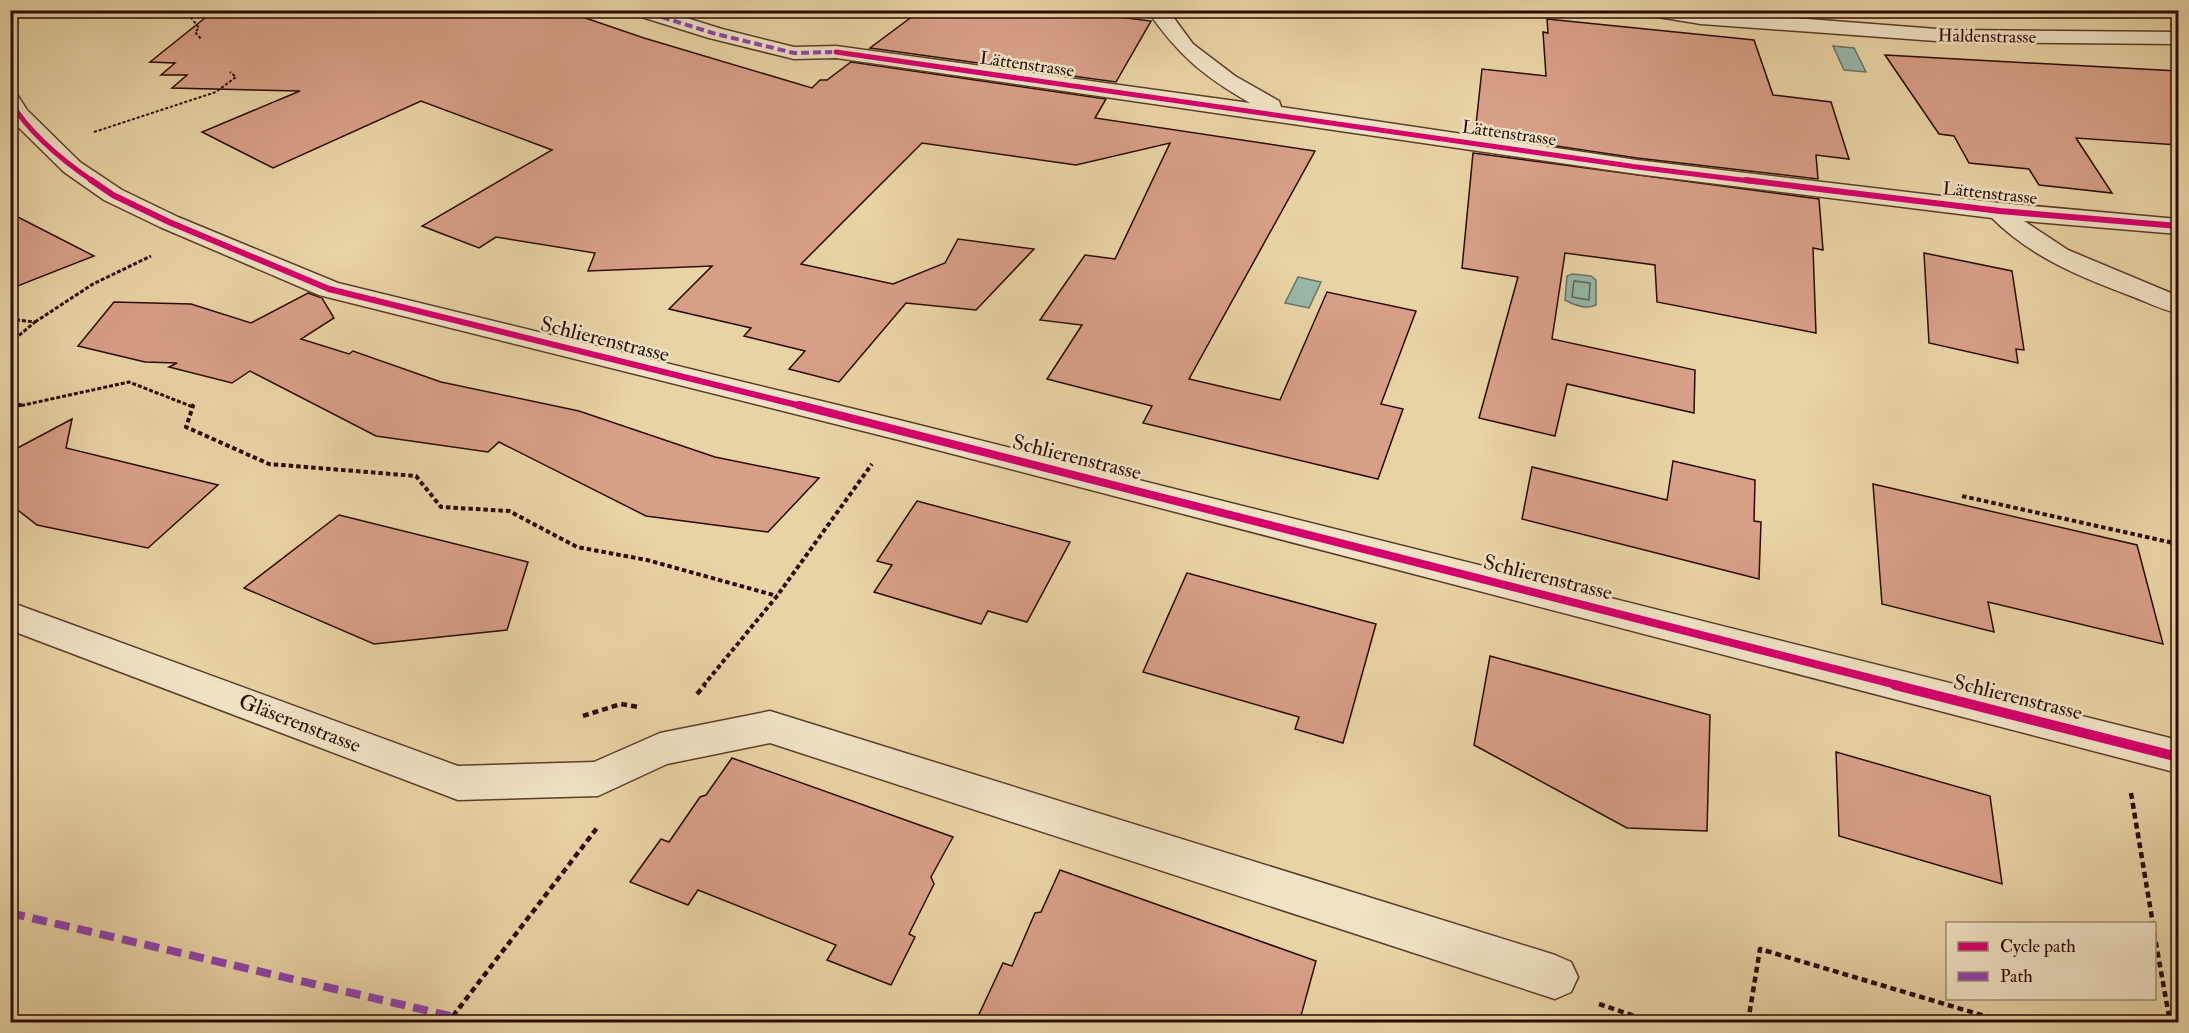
<svg xmlns="http://www.w3.org/2000/svg" width="2189" height="1033" font-family="'IM FELL Double Pica',serif">
	<style>
		.water { fill: #97b7a9; stroke: #6b7265; stroke-width: 1.5 }
		.lines { fill: none; stroke-linecap: round; stroke-linejoin: round }
		.shore { stroke: #606154; stroke-width: 1.5 }
		.building { fill: #d89f87; stroke: #2a0b00; stroke-width: 1.5 }
		.minor-casing { stroke: #5a3d29; stroke-width: 3 }
		.path-far3 { stroke: #2a0b00; stroke-width: 2; stroke-dasharray: 3 2; stroke-linecap: butt }
		.path-far2 { stroke: #2a0b00; stroke-width: 3; stroke-dasharray: 4 2; stroke-linecap: butt }
		.path-far1 { stroke: #2a0b00; stroke-width: 4; stroke-dasharray: 4.5 3; stroke-linecap: butt }
		.path { stroke: #2a0b00; stroke-width: 4.5; stroke-dasharray: 6 4; stroke-linecap: butt }
		.minor { fill: #f0e2c4; fill-rule: evenodd }
		.quiet-far1 { stroke: #8e44ad; stroke-width: 4; stroke-dasharray: 8 4; stroke-linecap: butt }
		.quiet { stroke: #8e44ad; stroke-width: 8; stroke-dasharray: 15 8; stroke-linecap: butt }
		.cycleway-far3-casing { stroke: #f0e2c4; stroke-width: 8 }
		.cycleway-far2-casing { stroke: #f0e2c4; stroke-width: 9 }
		.cycleway-far1-casing { stroke: #f0e2c4; stroke-width: 11 }
		.cycleway-casing { stroke: #f0e2c4; stroke-width: 14 }
		.cycleway-far3 { stroke: #d6006c; stroke-width: 5 }
		.cycleway-far2 { stroke: #d6006c; stroke-width: 6 }
		.cycleway-far1 { stroke: #d6006c; stroke-width: 8 }
		.cycleway { stroke: #d6006c; stroke-width: 10 }
		.labels { text-anchor: middle; stroke-width: 5; stroke-linejoin: round; paint-order: stroke }
		.far-street-label { font-size: 18px; fill: #2a0b00; stroke: #f0e2c4 }
		.street-label { font-size: 21px; fill: #2a0b00; stroke: #f0e2c4 }
	</style>
	<rect width="100%" height="100%" fill="#e8d3a5"/>
	<filter id="stains"><feTurbulence type="fractalNoise" baseFrequency=".00333" numOctaves="4"/><feColorMatrix values="0 0 0 0 .2 0 0 0 0 .09 0 0 0 0 .02 0 0 0 .5 -.17"/></filter>
	<radialGradient id="worn" r=".72"><stop offset=".6" stop-color="#630" stop-opacity="0"/><stop offset="1" stop-color="#630" stop-opacity=".3"/></radialGradient>
	<!-- water -->
	<g class="water">
		<path d="M1833,46L1854,48L1866,72L1844,70Z"/>
		<path d="M1572,274L1591,276L1596,280V305C1586,310 1574,305 1565,300L1567,276Z"/>
		<path d="M1298,277L1321,282L1309,308L1285,303Z"/>
	</g>
	<g class="lines">
		<!-- shore -->
		<path class="shore" d="M1574,281L1590,283L1589,300L1572,297Z"/>
	</g>
	<!-- building -->
	<g class="building">
		<path d="M215,10H562L644,38L812,88L820,80H827L851,62L1106,99L1095,118L1315,151L1189,379L1280,400L1327,292L1416,311L1381,404L1403,409L1378,479L1143,423L1152,406L1047,379L1082,325L1040,320L1085,255L1115,259L1170,143L1076,165L922,143L801,264L893,284L945,263L958,239L1034,249L976,310L906,303L839,382L789,369L805,351L744,336L751,328L669,309L712,266L588,271L595,253L496,237L479,248L422,226L552,150L421,101L273,168L202,132L300,91L172,88L187,75H161L175,63L150,62Z"/>
		<path d="M921,10H1060L1151,21L1116,82L870,48Z"/>
		<path d="M1547,19L1754,40L1773,95L1831,102L1849,159L1816,155L1818,179L1637,158L1475,134L1482,69L1546,76L1543,32L1548,33Z"/>
		<path d="M1885,55L2178,71V145L2076,138L2112,193L2039,185L2029,169L1969,163L1954,136L1939,134Z"/>
		<path d="M1473,153L1819,199L1823,250L1813,248L1816,333L1657,302L1655,265L1565,253L1552,339L1695,370L1694,413L1567,384L1555,436L1479,418L1518,277L1462,268Z"/>
		<path d="M10,213L94,256L10,289Z"/>
		<path d="M1924,253L2012,271L2024,350L2016,349L2018,363L1929,343Z"/>
		<path d="M308,293L322,298L334,318L301,339L349,354L353,351L441,382L579,411L715,457L819,478L768,532L646,516L499,442L488,452L376,436L250,371L232,383L169,367L177,363L145,362L78,346L114,302L191,304L251,323Z"/>
		<path d="M72,419L66,448L218,485L148,548L37,525L10,504V452Z"/>
		<path d="M1673,461L1755,480L1754,521L1761,522L1759,579L1522,519L1532,467L1667,500Z"/>
		<path d="M1873,484L2137,545L2163,644L1988,602L1994,632L1882,604Z"/>
		<path d="M917,501L1070,542L1027,622L988,611L981,624L874,592L892,565L877,561Z"/>
		<path d="M339,515L528,562L507,630L374,644L244,588Z"/>
		<path d="M1187,573L1376,624L1343,743L1295,729L1299,717L1143,672Z"/>
		<path d="M1490,656L1710,715L1707,831L1627,828L1474,745Z"/>
		<path d="M1836,752L1990,796L2002,884L1839,836Z"/>
		<path d="M732,758L953,837L931,877L934,884L909,934L915,937L891,985L827,960L836,945L698,890L688,905L630,882L661,839L669,842L700,797L706,795Z"/>
		<path d="M1060,870L1316,961L1299,1023H975L1003,963L1012,966L1035,913L1041,912Z"/>
	</g>
	<g class="lines">
		<defs>
			<g id="minor">
				<path d="M629,10H661L722,29L794,47L836,46L1250,103C1203,76 1178,55 1147,10H1168L1193,44L1235,76L1279,101L1281,107L1637,160L2000,203L2178,219V234L2024,221L2068,250L2178,296V313C2162,310 2147,302 2131,296C2080,277 2031,257 1992,218L1637,174L836,58L794,59L709,38L632,14Z"/>
				<path d="M1642,10H1692L1950,30L2178,32V44L1950,42L1701,24L1652,16L1645,14Z"/>
				<path d="M10,94L18,96L27,110L80,162L122,190L178,217L338,283L899,420L2178,740V773L899,440L319,295L160,227L104,200L64,172L10,119Z"/>
				<path d="M10,602L458,766L594,762L660,733L770,711L1555,955L1571,962L1578,977L1571,992L1555,999L770,743L667,764L598,796L458,800L10,630Z"/>
			</g>
		</defs>
		<!-- minor casing -->
		<use href="#minor" class="minor-casing"/>
		<!-- path-far3 -->
		<g class="path-far3">
			<path d="M175,10L177,15H189L199,28L195,32L201,39"/>
			<path d="M94,132L216,92L236,77L230,72"/>
		</g>
		<!-- path-far2 -->
		<g class="path-far2">
			<path d="M10,319L35,322L10,343"/>
			<path d="M35,322L93,284L151,256"/>
			<path d="M10,402L19,406L129,382L193,407"/>
		</g>
		<!-- path-far1 -->
		<g class="path-far1">
			<path d="M17,405H23"/>
			<path d="M191,405L193,406L186,427L269,464L416,476L441,507L509,511L577,547L647,560L777,596"/>
			<path d="M1962,496L2178,544"/>
			<path d="M703,686L777,596L872,464"/>
		</g>
		<!-- path -->
		<g class="path">
			<path d="M697,694L705,685"/>
			<path d="M583,716L621,704L638,707"/>
			<path d="M2131,793L2153,924"/>
			<path d="M2154,932L2170,1022"/>
			<path d="M1599,1004L1652,1022"/>
			<path d="M453,1016L597,828"/>
			<path d="M1748,1022L1760,949L2005,1022"/>
		</g>
		<!-- minor -->
		<use href="#minor" class="minor"/>
		<!-- quiet-far1 -->
		<path class="quiet-far1" d="M639,10L716,34L794,53L836,52"/>
		<!-- quiet -->
		<path class="quiet" d="M10,913L476,1022"/>
		<defs>
			<g id="cycleway-far3">
				<path d="M836,52L1637,167L1758,182"/>
				<path d="M10,101C29,133 63,161 94,182"/>
			</g>
			<g id="cycleway-far2">
				<path d="M91,180L113,195L169,222L329,289L805,407"/>
				<path d="M1746,180L2000,211L2178,226"/>
			</g>
			<path id="cycleway-far1" d="M799,405L1901,686"/>
			<path id="cycleway" d="M1895,685L2178,757"/>
		</defs>
		<!-- cycleway-far3 casing -->
		<use href="#cycleway-far3" class="cycleway-far3-casing"/>
		<!-- cycleway-far2 casing -->
		<use href="#cycleway-far2" class="cycleway-far2-casing"/>
		<!-- cycleway-far1 casing -->
		<use href="#cycleway-far1" class="cycleway-far1-casing"/>
		<!-- cycleway casing -->
		<use href="#cycleway" class="cycleway-casing"/>
		<!-- cycleway-far3 -->
		<use href="#cycleway-far3" class="cycleway-far3"/>
		<!-- cycleway-far2 -->
		<use href="#cycleway-far2" class="cycleway-far2"/>
		<!-- cycleway-far1 -->
		<use href="#cycleway-far1" class="cycleway-far1"/>
		<!-- cycleway -->
		<use href="#cycleway" class="cycleway"/>
	</g>
	<g class="labels">
		<!-- far-street labels -->
		<g class="far-street-label">
			<text transform="translate(1987 36) rotate(1)" y="6">Haldenstrasse</text>
			<text transform="translate(1027 64) rotate(8)" y="6">Lättenstrasse</text>
			<text transform="translate(1509 133) rotate(8)" y="6">Lättenstrasse</text>
			<text transform="translate(1990 193) rotate(6)" y="6">Lättenstrasse</text>
		</g>
		<!-- street labels -->
		<g class="street-label">
			<text transform="translate(605 339) rotate(14)" y="7">Schlierenstrasse</text>
			<text transform="translate(1077 457) rotate(14)" y="7">Schlierenstrasse</text>
			<text transform="translate(1548 577) rotate(14)" y="7">Schlierenstrasse</text>
			<text transform="translate(2018 697) rotate(14)" y="7">Schlierenstrasse</text>
			<text transform="translate(300 723) rotate(21)" y="7">Gläserenstrasse</text>
		</g>
	</g>
	<!-- margin -->
	<rect width="2189" height="1033" fill="none" stroke="#e8d3a5" stroke-width="36"/>
	<rect x="12" y="12" width="2165" height="1009" fill="none" stroke="#2a0b00" stroke-width="3"/>
	<rect x="18" y="18" width="2153" height="997" fill="none" stroke="#2a0b00" stroke-width="1.5"/>
	<!-- legend -->
	<rect x="1946" y="922" width="210" height="78" fill="#f0e2c4" stroke="#a18c76" stroke-width="1.5"/>
	<rect x="1958" y="942" width="30" height="9" fill="#d6006c" stroke="#a18c76" stroke-width="1.5"/>
	<text x="2000" y="952" font-size="18" fill="#2a0b00">Cycle path</text>
	<rect x="1958" y="972" width="30" height="9" fill="#8e44ad" stroke="#a18c76" stroke-width="1.5"/>
	<text x="2000" y="982" font-size="18" fill="#2a0b00">Path</text>
	<rect width="100%" height="100%" filter="url(#stains)"/>
	<rect width="100%" height="100%" fill="url(#worn)"/>
</svg>
